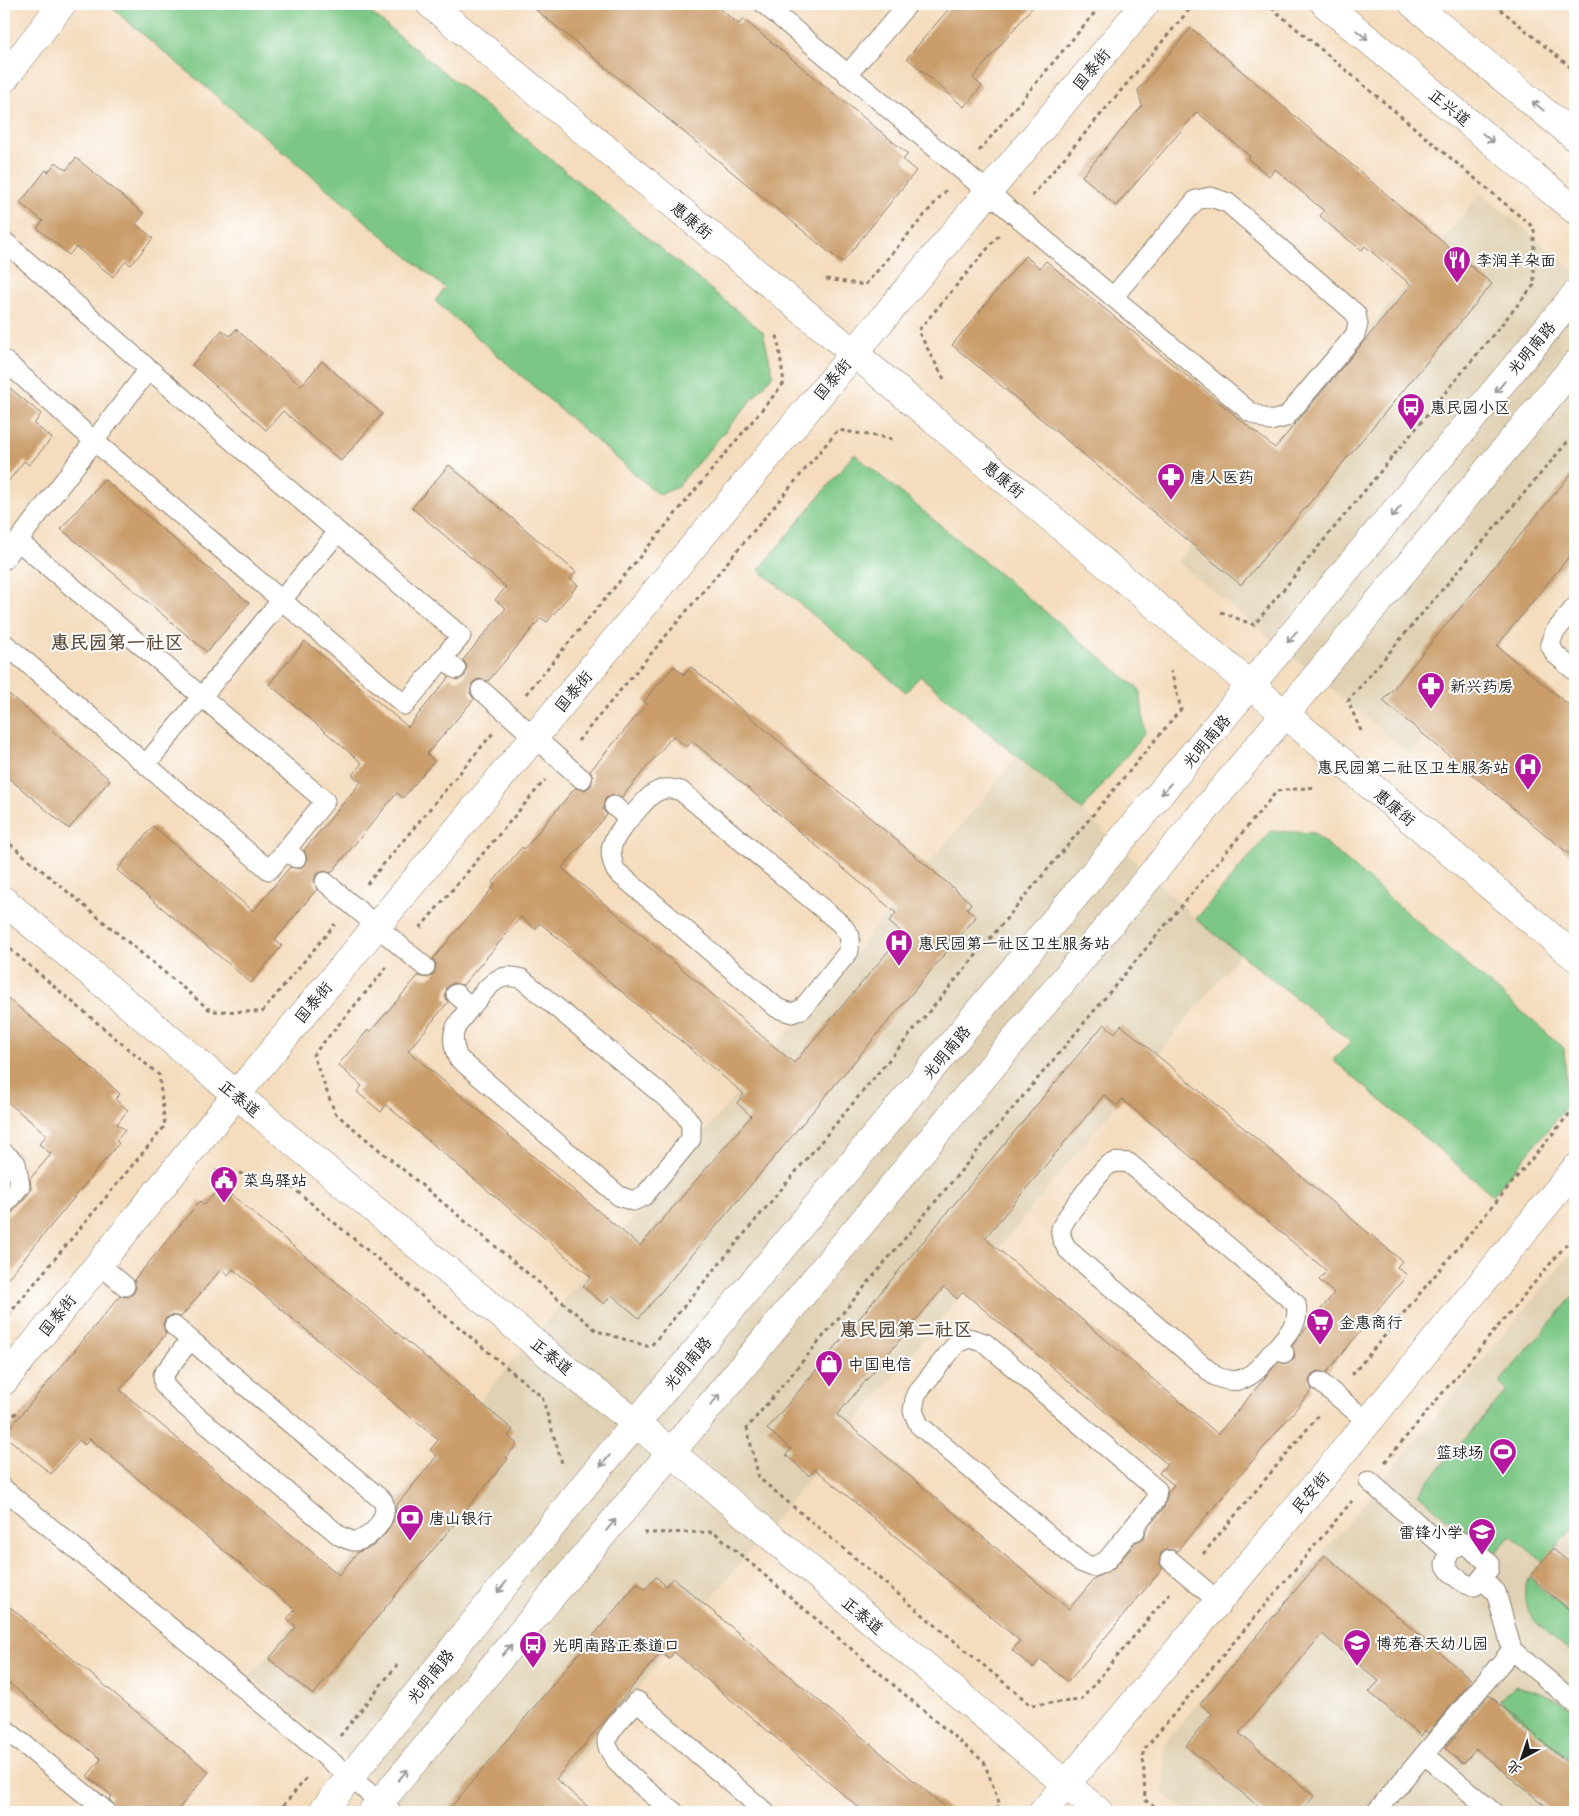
<svg xmlns="http://www.w3.org/2000/svg" width="1579" height="1816" font-family="Delius,'LXGW WenKai TC',sans-serif">
	<style>
		.built { fill: #e0d1b4 }
		.green { fill: #7bc785; stroke: #4c7250 }
		.building { fill: #ca9d6b; fill-rule: evenodd }
		.lines { fill: none; stroke-linecap: round; stroke-linejoin: round }
		.service-casing { stroke: #887c6c; stroke-width: 21 }
		.minor-casing { stroke: #887c6c; stroke-width: 29 }
		.tertiary-casing { stroke: #887c6c; stroke-width: 29 }
		.secondary-casing { stroke: #887c6c; stroke-width: 29 }
		.path { stroke: #887c6c; stroke-width: 3; stroke-dasharray: 4 4; stroke-linecap: butt }
		.service { stroke: #fff; stroke-width: 19 }
		.minor { stroke: #fff; stroke-width: 28 }
		.tertiary { stroke: #fff; stroke-width: 28 }
		.secondary { stroke: #fff; stroke-width: 28 }
		.oneway { stroke: #999 }
		.labels { text-anchor: middle; stroke-width: 4; stroke-linejoin: round; paint-order: stroke }
		.street-label { font-size: 16px; fill: #1c1c1c; stroke: #fff }
		.poi-label { font-size: 16px; fill: #1c1c1c; stroke: #fff; text-anchor: start }
		.quarter-label { font-size: 19px; font-weight: bold; fill: #594938; stroke: #fff }
	</style>
	<rect width="100%" height="100%" fill="#fff"/>
	<filter id="ink" filterUnits="userSpaceOnUse"><feTurbulence type="fractalNoise" baseFrequency=".02" numOctaves="2"/><feDisplacementMap in="SourceGraphic" scale="10" xChannelSelector="R" yChannelSelector="G"/><feConvolveMatrix kernelMatrix="1 2 1 2 8 2 1 2 1" color-interpolation-filters="sRGB"/></filter>
	<filter id="wash" filterUnits="userSpaceOnUse"><feTurbulence type="fractalNoise" baseFrequency=".0096" numOctaves="4" result="noise"/><feDisplacementMap in="SourceGraphic" scale="20" xChannelSelector="R" yChannelSelector="G"/><feGaussianBlur stdDeviation="1.12" result="paint"/><feColorMatrix in="noise" values="0 0 0 0 0 0 0 0 0 0 0 0 0 0 0 0 0 1.4 0 .05"/><feComposite in="paint" operator="in"/></filter>
	<g filter="url(#wash)">
		<rect width="100%" height="100%" fill="#f4dcbd"/>
		<!-- built -->
		<g class="built">
			<path d="M1481,193L1575,271V554L1410,754L1177,561Z"/>
			<path d="M1017,758L1082,810L1196,919L1240,954L536,1812H413L250,1676Z"/>
			<path d="M1575,1249V1812H1187L1164,1793V1744Z"/>
		</g>
		<!-- green -->
		<g class="green">
			<path d="M107,4H360L763,332L773,375L677,487L659,495L435,301L445,288Z"/>
			<path d="M854,454L1140,690L1145,733L1082,810L920,676L906,692L759,570Z"/>
			<path d="M1271,831L1314,833L1564,1048L1568,1105L1493,1195L1333,1060L1351,1042L1196,919Z"/>
			<path d="M1575,1294V1525L1543,1562L1511,1535L1492,1557L1418,1494L1507,1390L1499,1383Z"/>
			<path d="M1529,1578L1575,1618V1655C1552,1635 1511,1614 1529,1578Z"/>
			<path d="M1516,1686L1546,1694L1575,1710V1761L1573,1763L1499,1700Z"/>
		</g>
		<g id="blocks">
			<!-- building -->
			<g class="building">
				<path d="M529,4H713L739,24L743,19L908,154L903,160L916,171L842,263Z"/>
				<path d="M953,4H1035L973,78L982,86L964,107L907,58Z"/>
				<path d="M1191,28L1492,284L1241,585L952,345L1025,256L1040,268L1046,261L1275,448L1411,285L1365,246L1362,250L1338,232L1320,216L1324,211L1275,169L1269,176L1248,159L1250,156L1197,112L1116,206L1082,176L1142,106L1138,90Z"/>
				<path d="M76,158L144,214L136,224L153,238L131,265L126,261L113,277L76,247L69,255L37,228L43,221L20,203L46,170L48,172L56,162L66,170Z"/>
				<path d="M236,329L301,386L322,361L382,414L341,461L283,411L266,430L192,365L222,330L230,336Z"/>
				<path d="M4,383L41,414L34,424L52,438L29,465L24,461L4,487Z"/>
				<path d="M449,465L576,572L570,579L578,585L547,622L541,618L488,681L478,679L472,683L470,693L474,699L427,754L434,761L403,798L397,793L331,873L322,871L316,875L314,880L317,889L275,940L282,946L251,983L117,870L153,826L253,911L290,867L300,869L304,865L307,859L304,850L361,782L352,775L362,763L269,684L305,641L408,727L449,677L459,680L465,676L467,666L463,660L506,608L495,600L506,587L412,508Z"/>
				<path d="M1575,469V549L1497,646L1575,710V859L1383,701Z"/>
				<path d="M104,479L249,603L207,652L61,529Z"/>
				<path d="M674,666L684,675L691,667L971,903L967,909L976,917L639,1318L612,1295L604,1304L583,1287L591,1277L386,1105L381,1112L357,1092L362,1086L338,1065L368,1030L370,1032L418,976L428,978L434,974L436,964L433,959L495,885L492,883L522,847L524,849L575,788L585,790L591,786L593,776L590,771L647,704L644,701ZM673,736L687,747L692,741L896,913L889,922L903,934L794,1063L562,868L607,815L603,809L605,799L611,795L621,798ZM521,917L535,929L540,923L744,1094L737,1103L751,1116L640,1246L408,1051L448,1002L445,997L447,987L453,983L463,985Z"/>
				<path d="M4,690L110,780L69,829L4,774Z"/>
				<path d="M4,995L95,1071L120,1094L115,1099L128,1110L117,1124L125,1130L116,1141L119,1143L4,1283V1216L12,1213L29,1193L31,1189L30,1179L51,1154L39,1144L47,1135L4,1099Z"/>
				<path d="M1104,1024L1115,1033L1121,1025L1402,1261L1397,1267L1407,1275L1326,1373L1317,1371L1312,1374L1309,1381L1312,1390L1177,1551L1167,1549L1161,1553L1159,1563L1163,1568L1068,1682L1040,1659L1033,1668L1012,1650L1020,1641L815,1469L809,1476L786,1455L791,1449L767,1429ZM1104,1095L1117,1106L1122,1099L1327,1271L1319,1280L1334,1293L1292,1346L1295,1355L1293,1360L1287,1364L1278,1362L1218,1434L985,1238ZM944,1287L957,1299L963,1292L1167,1464L1159,1473L1174,1485L1168,1492L1164,1508L1146,1530L1144,1538L1136,1542L1114,1568L1095,1578L1069,1609L837,1415Z"/>
				<path d="M215,1193L226,1202L232,1195L513,1430L508,1436L517,1444L506,1458L508,1459L313,1695L269,1659L296,1627L287,1619L295,1610L90,1439L85,1445L79,1440L51,1474L4,1435L120,1296L128,1297L133,1294L136,1288L134,1280L200,1201L204,1205ZM221,1269L228,1275L233,1269L438,1440L430,1450L437,1456L396,1506L395,1517L386,1533L373,1546L358,1552L339,1575L120,1390L166,1334L163,1325L165,1319L171,1315L181,1317Z"/>
				<path d="M1553,1549L1575,1567V1615L1530,1576Z"/>
				<path d="M1325,1555L1472,1680L1428,1733L1425,1730L1421,1736L1369,1692L1379,1681L1322,1634L1239,1733L1314,1796L1301,1812H1265L1186,1746L1212,1714L1200,1704Z"/>
				<path d="M656,1577L666,1586L673,1578L951,1812H864L674,1652L669,1659L661,1652L556,1779L594,1812H447L637,1583L645,1589Z"/>
				<path d="M4,1602L209,1772L176,1812H120L109,1799L112,1796L87,1776L101,1759L4,1679Z"/>
				<path d="M1489,1695L1575,1769V1812H1553L1476,1749L1463,1764L1445,1748Z"/>
			</g>
		</g>
	</g>
	<g filter="url(#ink)">
		<use href="#blocks" fill-opacity="0" stroke="#887c6c" stroke-width="1"/>
		<g class="lines">
			<defs>
				<g id="service">
					<path d="M764,4L1250,412L1270,421L1286,417L1355,335L1358,324L1356,314L1228,203L1211,197L1196,200L1113,297"/>
					<path d="M847,75L908,4"/>
					<path d="M4,241L149,369L18,541L325,801L286,850L296,858"/>
					<path d="M4,360L94,441L405,705L443,658"/>
					<path d="M149,369L338,532"/>
					<path d="M4,560L18,541"/>
					<path d="M1575,607L1554,633L1550,644L1555,654L1575,671"/>
					<path d="M4,643L269,870L286,850"/>
					<path d="M481,690L582,779"/>
					<path d="M146,764L338,532L461,636L443,658L456,669"/>
					<path d="M614,806L629,819C614,839 605,846 616,871L777,1008L792,1013L802,1009L849,951L850,936L841,924L681,791C654,782 646,802 629,819"/>
					<path d="M325,882L425,967"/>
					<path d="M456,994L471,1007C455,1026 448,1033 458,1058L619,1196L633,1201L644,1196L691,1139V1124L683,1112L522,979C496,970 487,989 471,1007"/>
					<path d="M4,1153L16,1163L20,1186L4,1205"/>
					<path d="M99,1264L125,1286"/>
					<path d="M174,1326L383,1501C390,1516 372,1539 355,1541C350,1541 345,1538 340,1536L179,1401L164,1385L163,1375L190,1340"/>
					<path d="M1277,1347C1289,1332 1300,1324 1296,1304L1129,1163C1121,1162 1114,1161 1107,1166C1099,1173 1063,1220 1061,1229C1060,1238 1064,1243 1068,1250L1215,1376C1247,1390 1257,1369 1277,1347L1284,1353"/>
					<path d="M1320,1382L1368,1422"/>
					<path d="M1369,1481L1450,1552L1445,1563C1448,1572 1465,1587 1475,1586L1489,1569V1563L1462,1542L1450,1552"/>
					<path d="M4,1489L392,1812"/>
					<path d="M1132,1529L1155,1501L1157,1490L985,1343L969,1338L957,1343L916,1394L913,1411L919,1425L1080,1562L1093,1567L1106,1561L1132,1529L1135,1531"/>
					<path d="M1170,1560L1219,1602"/>
					<path d="M1481,1579L1496,1592L1512,1650L1575,1703"/>
					<path d="M4,1728L107,1812"/>
					<path d="M1425,1755L1493,1812"/>
					<path d="M674,1812C660,1800 598,1756 608,1737C614,1724 628,1712 637,1701L765,1812"/>
					<path d="M1376,1812L1512,1650"/>
				</g>
				<g id="minor">
					<path d="M430,4L854,353L1575,957"/>
					<path d="M4,1381L236,1095L1145,4"/>
					<path d="M1043,1812L1368,1422L1575,1169"/>
				</g>
				<g id="tertiary">
					<path d="M4,79L62,4"/>
					<path d="M4,901L566,1369L636,1423L1099,1812"/>
				</g>
				<g id="secondary">
					<path d="M1325,4L1575,210"/>
					<path d="M1413,4L1575,137"/>
					<path d="M322,1812L587,1482L1575,295"/>
					<path d="M372,1812L1575,365"/>
				</g>
			</defs>
			<!-- service casing -->
			<use href="#service" class="service-casing"/>
			<!-- minor casing -->
			<use href="#minor" class="minor-casing"/>
			<!-- tertiary casing -->
			<use href="#tertiary" class="tertiary-casing"/>
			<!-- secondary casing -->
			<use href="#secondary" class="secondary-casing"/>
			<!-- path -->
			<g class="path">
				<path d="M1494,4L1575,71"/>
				<path d="M979,151L1102,4"/>
				<path d="M1032,196L1194,4"/>
				<path d="M826,279L865,285L946,190"/>
				<path d="M944,379L918,331L999,235"/>
				<path d="M1221,612L1254,625L1534,285V228L1267,4"/>
				<path d="M526,694L784,383L777,335"/>
				<path d="M1361,731L1348,701L1575,433"/>
				<path d="M578,741L838,430L893,439"/>
				<path d="M4,839L211,1011L262,1012L335,924"/>
				<path d="M367,884L493,733"/>
				<path d="M420,928L545,780"/>
				<path d="M4,944L159,1075L165,1126L4,1320"/>
				<path d="M387,967L313,1055L335,1113L597,1331L650,1347L1181,709L1171,671"/>
				<path d="M215,1171L280,1177L542,1397L562,1463"/>
				<path d="M1352,1375L1575,1107"/>
				<path d="M4,1428L19,1409"/>
				<path d="M1385,1462L1575,1234"/>
				<path d="M644,1533L714,1532L984,1762L1000,1805L994,1812"/>
				<path d="M1203,1554L1319,1415"/>
				<path d="M1170,1593L1081,1700L1031,1705L759,1478L747,1428L1277,791L1316,787"/>
				<path d="M340,1736L397,1665"/>
				<path d="M278,1812L308,1776"/>
				<path d="M1161,1812L1145,1800L1143,1751L1352,1501"/>
			</g>
			<!-- service -->
			<use href="#service" class="service"/>
			<!-- minor -->
			<use href="#minor" class="minor"/>
			<!-- tertiary -->
			<use href="#tertiary" class="tertiary"/>
			<!-- secondary -->
			<use href="#secondary" class="secondary"/>
		</g>
		<!-- one-way arrows -->
		<defs><path id="oneway-shaft" d="M-6 0H5M1.5-3L5.5 0L1.5 3" fill="none" stroke-width="1.6" stroke-linecap="round" stroke-linejoin="round" transform="scale(1.25)"/></defs>
		<g class="oneway">
			<use href="#oneway-shaft" transform="translate(1362 35) rotate(39)"/>
			<use href="#oneway-shaft" transform="translate(1538 106) rotate(-141)"/>
			<use href="#oneway-shaft" transform="translate(1488 138) rotate(39)"/>
			<use href="#oneway-shaft" transform="translate(1500 387) rotate(130)"/>
			<use href="#oneway-shaft" transform="translate(1396 512) rotate(130)"/>
			<use href="#oneway-shaft" transform="translate(1292 637) rotate(130)"/>
			<use href="#oneway-shaft" transform="translate(1166 789) rotate(130)"/>
			<use href="#oneway-shaft" transform="translate(715 1400) rotate(-51)"/>
			<use href="#oneway-shaft" transform="translate(605 1461) rotate(130)"/>
			<use href="#oneway-shaft" transform="translate(611 1525) rotate(-50)"/>
			<use href="#oneway-shaft" transform="translate(502 1587) rotate(129)"/>
			<use href="#oneway-shaft" transform="translate(507 1650) rotate(-50)"/>
			<use href="#oneway-shaft" transform="translate(403 1775) rotate(-50)"/>
		</g>
	</g>
	<!-- icons -->
	<defs>
		<symbol id="restaurant-pin" viewBox="-11 -11 22 30"><path d="M0 17L-7.5 6A9.5 9.5 0 1 1 7.5 6Z" fill="#b5179e" stroke="#fff"/><path d="M-5-6h1v4h1v-4h1v4h1v-4h1v5L-1.5 .5V6h-2V.5L-5-1ZM5-6V6H3V1.5H1.5Q1.5-4 5-6Z" fill="#fff"/></symbol>
		<symbol id="bus-pin" viewBox="-11 -11 22 30"><path d="M0 17L-7.5 6A9.5 9.5 0 1 1 7.5 6Z" fill="#b5179e" stroke="#fff"/><path d="M-5-6H5V4H4V6H2V4H-2V6H-4V4H-5ZM-3.5-4V0h7V-4ZM-3.5 1.2v1.5H-2V1.2ZM2 1.2v1.5H3.5V1.2Z" fill="#fff"/></symbol>
		<symbol id="pharmacy-pin" viewBox="-11 -11 22 30"><path d="M0 17L-7.5 6A9.5 9.5 0 1 1 7.5 6Z" fill="#b5179e" stroke="#fff"/><path d="M-2-6h4v4h4v4h-4v4h-4v-4h-4v-4h4Z" fill="#fff"/></symbol>
		<symbol id="hospital-pin" viewBox="-11 -11 22 30"><path d="M0 17L-7.5 6A9.5 9.5 0 1 1 7.5 6Z" fill="#b5179e" stroke="#fff"/><path d="M-5-5h3v3.5h4V-5h3V5h-3V1.5h-4V5h-3Z" fill="#fff"/></symbol>
		<symbol id="civic-pin" viewBox="-11 -11 22 30"><path d="M0 17L-7.5 6A9.5 9.5 0 1 1 7.5 6Z" fill="#b5179e" stroke="#fff"/><path d="M-.6-6.5H3V-4.5H.6V-3L4-1V1h2V6H-6V1h2V-1L-.6-3ZM-1.2 2.5V6h2.4V2.5Z" fill="#fff"/></symbol>
		<symbol id="supermarket-pin" viewBox="-11 -11 22 30"><path d="M0 17L-7.5 6A9.5 9.5 0 1 1 7.5 6Z" fill="#b5179e" stroke="#fff"/><path d="M-6-5.5h2.5l.6 2H6L4.5 2H-2.5L-4.4-4H-6ZM-1.5 3.2a1.3 1.3 0 1 0 .1 0ZM3 3.2a1.3 1.3 0 1 0 .1 0Z" fill="#fff"/></symbol>
		<symbol id="shop-pin" viewBox="-11 -11 22 30"><path d="M0 17L-7.5 6A9.5 9.5 0 1 1 7.5 6Z" fill="#b5179e" stroke="#fff"/><path d="M-5-2.5h2.3a2.7 3.5 0 0 1 5.4 0H5L5.5 6h-11ZM-1.5-2.5h3a1.5 2.3 0 0 0-3 0Z" fill="#fff"/></symbol>
		<symbol id="stadium-pin" viewBox="-11 -11 22 30"><path d="M0 17L-7.5 6A9.5 9.5 0 1 1 7.5 6Z" fill="#b5179e" stroke="#fff"/><path d="M0-5a6.5 5 0 1 0 0 10a6.5 5 0 1 0 0-10ZM-3.5-1.8h7v3.6h-7Z" fill="#fff"/></symbol>
		<symbol id="bank-pin" viewBox="-11 -11 22 30"><path d="M0 17L-7.5 6A9.5 9.5 0 1 1 7.5 6Z" fill="#b5179e" stroke="#fff"/><path d="M-6-4H6V4H-6ZM0-2.3a2.3 2.3 0 1 0 0 4.6a2.3 2.3 0 1 0 0-4.6Z" fill="#fff"/></symbol>
		<symbol id="school-pin" viewBox="-11 -11 22 30"><path d="M0 17L-7.5 6A9.5 9.5 0 1 1 7.5 6Z" fill="#b5179e" stroke="#fff"/><path d="M0-5L7-2L0 1L-7-2ZM-4 1L0 2.5L4 1V4Q0 6-4 4Z" fill="#fff"/></symbol>
	</defs>
	<g fill-rule="evenodd">
		<use href="#restaurant-pin" x="1441" y="244" width="32" height="43"/>
		<use href="#bus-pin" x="1395" y="391" width="32" height="43"/>
		<use href="#pharmacy-pin" x="1155" y="461" width="32" height="43"/>
		<use href="#pharmacy-pin" x="1415" y="670" width="32" height="43"/>
		<use href="#hospital-pin" x="1512" y="751" width="32" height="43"/>
		<use href="#hospital-pin" x="883" y="927" width="32" height="43"/>
		<use href="#civic-pin" x="208" y="1164" width="32" height="43"/>
		<use href="#supermarket-pin" x="1304" y="1306" width="32" height="43"/>
		<use href="#shop-pin" x="813" y="1348" width="32" height="43"/>
		<use href="#stadium-pin" x="1487" y="1436" width="32" height="43"/>
		<use href="#bank-pin" x="394" y="1502" width="32" height="43"/>
		<use href="#school-pin" x="1466" y="1516" width="32" height="43"/>
		<use href="#school-pin" x="1341" y="1627" width="32" height="43"/>
		<use href="#bus-pin" x="517" y="1629" width="32" height="43"/>
	</g>
	<g class="labels">
		<!-- street labels -->
		<g class="street-label">
			<text transform="translate(1091 69) rotate(-50)" y="6">国泰街</text>
			<text transform="translate(1450 107) rotate(39)" y="6">正兴道</text>
			<text transform="translate(692 220) rotate(40)" y="6">惠康街</text>
			<text transform="translate(1531 348) rotate(-50)" y="6">光明南路</text>
			<text transform="translate(832 379) rotate(-50)" y="6">国泰街</text>
			<text transform="translate(1004 479) rotate(40)" y="6">惠康街</text>
			<text transform="translate(573 691) rotate(-50)" y="6">国泰街</text>
			<text transform="translate(1206 741) rotate(-50)" y="6">光明南路</text>
			<text transform="translate(1395 807) rotate(40)" y="6">惠康街</text>
			<text transform="translate(313 1002) rotate(-50)" y="6">国泰街</text>
			<text transform="translate(946 1052) rotate(-50)" y="6">光明南路</text>
			<text transform="translate(240 1098) rotate(40)" y="6">正泰道</text>
			<text transform="translate(57 1315) rotate(-51)" y="6">国泰街</text>
			<text transform="translate(552 1356) rotate(39)" y="6">正泰道</text>
			<text transform="translate(687 1363) rotate(-50)" y="6">光明南路</text>
			<text transform="translate(1310 1492) rotate(-50)" y="6">民安街</text>
			<text transform="translate(863 1615) rotate(40)" y="6">正泰道</text>
			<text transform="translate(430 1676) rotate(-51)" y="6">光明南路</text>
		</g>
		<!-- poi labels -->
		<g class="poi-label">
			<text x="1476" y="266">李润羊杂面</text>
			<text x="1430" y="413">惠民园小区</text>
			<text x="1190" y="483">唐人医药</text>
			<text x="1450" y="692">新兴药房</text>
			<text x="1509" y="773" text-anchor="end">惠民园第二社区卫生服务站</text>
			<text x="918" y="949">惠民园第一社区卫生服务站</text>
			<text x="243" y="1186">菜鸟驿站</text>
			<text x="1339" y="1328">金惠商行</text>
			<text x="848" y="1370">中国电信</text>
			<text x="1484" y="1458" text-anchor="end">篮球场</text>
			<text x="429" y="1524">唐山银行</text>
			<text x="1463" y="1538" text-anchor="end">雷锋小学</text>
			<text x="1376" y="1649">博苑春天幼儿园</text>
			<text x="552" y="1651">光明南路正泰道口</text>
		</g>
		<!-- quarter labels -->
		<g class="quarter-label">
			<text x="117" y="649">惠民园第一社区</text>
			<text x="906" y="1336">惠民园第二社区</text>
		</g>
	</g>
	<!-- margin -->
	<rect width="1579" height="1816" fill="none" stroke="#fff" stroke-width="20"/>
	<!-- north arrow -->
	<g transform="translate(1522 1758) rotate(220)" stroke="#ffffff" stroke-width="4" paint-order="stroke">
	<path d="M0-4L9 19L0 12L-9 19Z" fill="#1c1c1c"/>
	<text y="-8" font-size="14" font-weight="bold" text-anchor="middle" fill="#1c1c1c">北</text>
	</g>
</svg>
